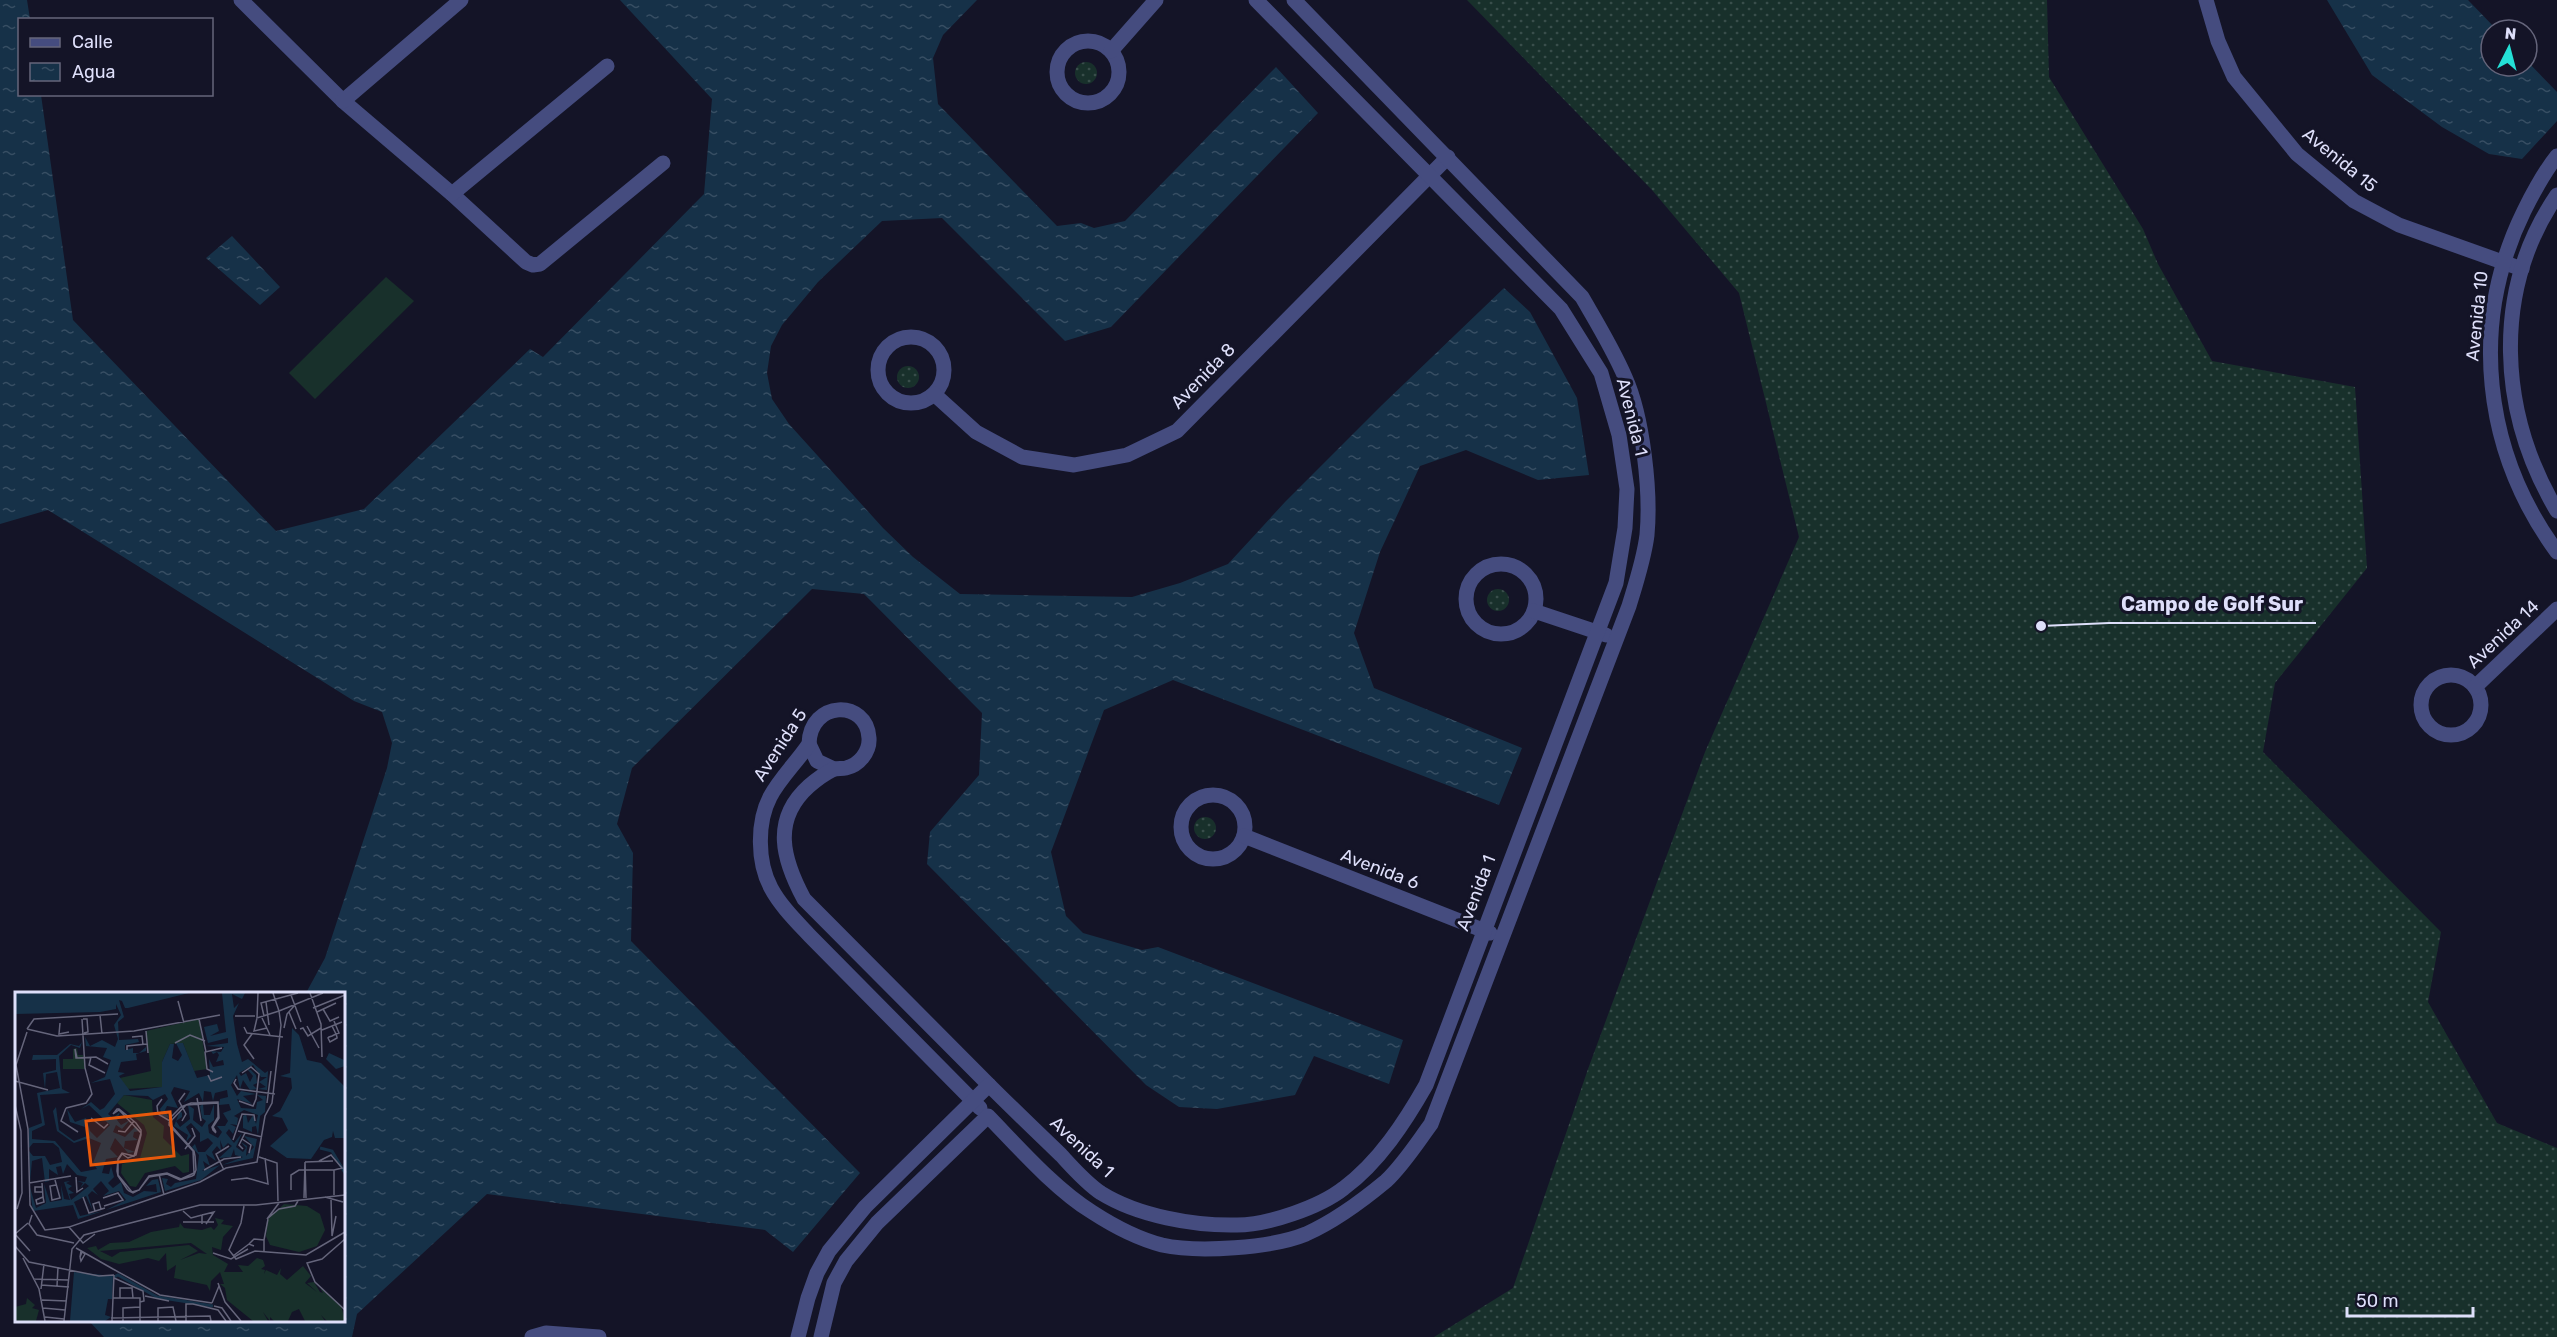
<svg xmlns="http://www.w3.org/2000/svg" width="2557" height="1337" font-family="Rubik,sans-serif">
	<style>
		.grass { fill: url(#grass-dots) }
		.pitch { fill: #18302b }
		.water { fill: url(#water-ripples) }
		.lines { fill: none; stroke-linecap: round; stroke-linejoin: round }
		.minor { stroke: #454c7f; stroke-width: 15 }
		.labels { text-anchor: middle; stroke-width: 6; stroke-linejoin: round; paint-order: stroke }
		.street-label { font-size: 18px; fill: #dedffa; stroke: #141427 }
		.inset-river { fill: none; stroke: #163148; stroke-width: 3 }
		.inset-road { fill: none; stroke: #65657b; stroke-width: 1.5 }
		.view { fill: #e8590c; fill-opacity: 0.15; stroke: #e8590c; stroke-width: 3 }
		.inset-edge { fill: none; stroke: #dedffa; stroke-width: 3 }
		.leader { fill: none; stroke: #dedffa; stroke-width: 2 }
		.callout-dot { fill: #dedffa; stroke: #141427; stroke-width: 2 }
		.callout-label { font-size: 20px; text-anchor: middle; font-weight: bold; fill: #dedffa; stroke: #141427; stroke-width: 6; stroke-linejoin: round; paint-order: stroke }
	</style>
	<defs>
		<pattern id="grass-dots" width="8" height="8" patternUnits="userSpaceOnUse" patternTransform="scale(1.5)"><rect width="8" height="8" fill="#18302b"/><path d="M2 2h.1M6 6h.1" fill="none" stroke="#394e4b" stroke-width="1.8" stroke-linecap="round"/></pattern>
		<pattern id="water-ripples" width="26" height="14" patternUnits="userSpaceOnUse" patternTransform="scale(1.5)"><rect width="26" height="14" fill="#163148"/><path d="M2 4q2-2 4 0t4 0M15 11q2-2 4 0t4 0" fill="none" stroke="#374e63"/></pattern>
	</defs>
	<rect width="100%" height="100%" fill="#141427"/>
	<!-- grass -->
	<g class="grass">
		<path d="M1467,0H2047L2049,77L2143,229L2158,264L2212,361L2355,387L2367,568L2275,683L2263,752L2441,932L2428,1002L2497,1123L2557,1148V1337H1434L1513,1288L1588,1069L1705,752L1799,537L1739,293L1652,190Z"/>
		<circle cx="1086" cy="73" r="11"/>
		<circle cx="908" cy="377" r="11"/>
		<circle cx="1498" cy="600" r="11"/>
		<circle cx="1205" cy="828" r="11"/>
	</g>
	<!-- pitch -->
	<path class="pitch" d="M386,277L414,301L315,399L289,373Z"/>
	<!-- water -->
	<g class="water">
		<path d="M0,0H27L30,19L20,20V94L41,95L73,320L276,531L364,509L530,349L543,357L704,194L712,99L620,0H977L943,35L933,58L938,104L1057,226L1081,223L1094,228L1125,221L1276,67L1318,113L1111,327L1065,341L942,218L882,221L818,282L782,325L771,346L767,373L772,399L789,424L883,528L913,557L960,594L1132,597L1180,583L1228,564L1285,502L1382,405L1504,288L1530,312L1577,398L1589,475L1538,480L1466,450L1420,466L1380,552L1354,633L1374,688L1522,748L1499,805L1173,680L1104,710L1051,852L1066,916L1083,933L1142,950L1158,947L1403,1040L1389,1084L1314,1056L1295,1095L1217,1109L1179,1107L1146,1085L927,864L930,832L979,775L982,713L864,594L812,589L632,768L617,824L633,853L631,941L860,1173L793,1252L765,1230L487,1194L357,1314L352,1337H104L89,1321L344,1320V994L306,993L325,958L387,768L392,743L382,712L354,701L48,510L0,524Z"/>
		<path d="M2327,0H2468L2497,30H2491V66H2527V61L2557,92V121L2522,159L2489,154L2442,127L2372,75Z"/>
		<path d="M232,236L280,287L260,305L206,258Z"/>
	</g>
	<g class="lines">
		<!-- minor -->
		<g class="minor">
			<path d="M241,0L343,101L452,194L526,262L533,265L540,264L663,163"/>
			<path d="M2206,0L2218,41L2234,77L2297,154L2354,201L2399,225L2522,269"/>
			<circle cx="1088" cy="72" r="31"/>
			<path d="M1111,51L1156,0"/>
			<path d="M343,101L461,0"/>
			<path d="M2557,156C2544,172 2533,193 2524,211C2469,323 2483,451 2557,552"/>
			<path d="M452,194L607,66"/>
			<path d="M2557,195C2491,292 2499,413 2557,511"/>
			<circle cx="911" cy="370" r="33"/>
			<path d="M934,394L976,432L1022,457L1074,465L1127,455L1177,431L1448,157"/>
			<circle cx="1501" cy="599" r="35"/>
			<path d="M1534,611L1606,635"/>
			<circle cx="2451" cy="705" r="30"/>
			<path d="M2475,687L2557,609"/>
			<path d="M809,744L817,761L834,769"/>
			<circle cx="1213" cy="827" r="32"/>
			<path d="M1244,836L1490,933"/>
			<path d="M980,1108L809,935C795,920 780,905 771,888C757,862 757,822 770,797C780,778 797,762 809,744C810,700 867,699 869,738C870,752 859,765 846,768C841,769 836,768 832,770C824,774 816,780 809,786C771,820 783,860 804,899L989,1085"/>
			<path d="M532,1337L546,1333L599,1337"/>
			<path d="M798,1337L808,1298L817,1273L829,1251L865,1207L989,1085C1013,1109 1037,1132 1061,1155C1073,1168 1086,1183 1101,1193C1138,1216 1194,1226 1237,1225C1268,1225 1320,1207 1344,1188C1379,1162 1405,1122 1426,1085L1616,583L1625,528L1627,489L1619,435L1601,373L1561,309L1256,0"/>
			<path d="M821,1337L834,1283L846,1261L877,1223L988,1116C1019,1148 1055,1189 1092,1212C1112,1225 1139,1239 1162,1245C1198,1253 1272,1248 1306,1234C1335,1221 1362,1201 1386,1181C1403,1165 1417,1143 1431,1124L1629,606C1636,583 1644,559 1647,535C1651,492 1643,417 1625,377C1613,349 1597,323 1582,297L1294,0"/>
		</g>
	</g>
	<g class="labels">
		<!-- street labels -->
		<g class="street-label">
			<text transform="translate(2340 160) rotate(39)" y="6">Avenida 15</text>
			<text transform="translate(2477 316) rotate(-84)" y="6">Avenida 10</text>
			<text transform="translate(1203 376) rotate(-46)" y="6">Avenida 8</text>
			<text transform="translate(1632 417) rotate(76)" y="6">Avenida 1</text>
			<text transform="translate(2503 634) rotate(-43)" y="6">Avenida 14</text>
			<text transform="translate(780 745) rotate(-57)" y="6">Avenida 5</text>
			<text transform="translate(1380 869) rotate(21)" y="6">Avenida 6</text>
			<text transform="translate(1476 893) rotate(-69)" y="6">Avenida 1</text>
			<text transform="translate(1082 1147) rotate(43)" y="6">Avenida 1</text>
		</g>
	</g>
	<!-- overview -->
	<g transform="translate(15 992)">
		<rect width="330" height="330" fill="#141427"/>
		<path d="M184,27L192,77L179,79L168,51L155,52L147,70V95L111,97L105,86L136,79L131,39ZM109,103L137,108L138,125L149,134L148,146L166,164L174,162V180L168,181L160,174L130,181L121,195L115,194L106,181L107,172L125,166L132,141L129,133L102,111Z" fill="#18302b"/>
		<path d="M200,226L209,228L206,232L218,234L208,245L206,258L197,255L198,263L213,272L209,280H228L223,273L233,274L242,266L248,268L250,274L246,277L250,278L249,282L251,278L262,283L266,276L265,282L272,288L288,274L296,284L290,291L302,300L292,291L299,290L305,300L308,301L305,296L326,313L330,329H312L306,323L310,329H290L284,317L277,320L273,329H259L255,325V329L248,320L253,329H238L212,308L210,296L205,292H209L205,280L196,289L195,299L192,293L159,286L161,273L152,279L151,261L144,269L133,266L104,272L86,267L72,256L81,254L83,258L95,251L114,250L136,240L164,235L165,231L169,236L187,238L196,235L199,238L203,233ZM176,251L192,262L184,261L165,268L183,259L174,253L105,260L97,265L85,259ZM12,306L20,313L17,316L24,318L21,329H0V315L11,312Z" fill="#18302b" fill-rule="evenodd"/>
		<path d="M62,56L63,63H68L70,77H48V67H58V57ZM269,212L292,214L305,222L310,238L302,254L284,260L255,253L251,244L253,227Z" fill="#18302b"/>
		<path d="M0,1H174L113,16H110L107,9L104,8L109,25L103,30L104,48L123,47L124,50L110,53V58L118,56V61H124L131,55V59L121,62L122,68L106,70L103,80L110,81L104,84L115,99L147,95V70L155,52H159L157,66L163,69L167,63L161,51H168L182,86L195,83L194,67L198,75L209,73L208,68L201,70L204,63L202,60L198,62L196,59L206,60L209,55L191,54L213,51V46L193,51L189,35L202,32L204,39L195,44L211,40L207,1H230L227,7L217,2L219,16L224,11L218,24L222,52L227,70L233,67L250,81L253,79L252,98L243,97L251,95L244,90L252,85H246L238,73L224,81L226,84L231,81L235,90L238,84L232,77L236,78L241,83L242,91L238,93L242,97L235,98L228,88L225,97L222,83L216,93L222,104L226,99L241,102L228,104L237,112L222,107L226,116L241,117L242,110L248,108L242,103L251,104L250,120L245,124L243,143L241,134L237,135V140L228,136V124L231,122L233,131L238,123L241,132L243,123L229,118L219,124L223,126L222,133L215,132L221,135L218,142L214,137L211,141L219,151L227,141L221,155L228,160L231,156L226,150L232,154L231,164L239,155L229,144L242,147L238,166L207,173L228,165L220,163L219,157L216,165L204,166L217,154L213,151L208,156L205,148L206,159L202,154L197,160L201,169L191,162L195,174L188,169L190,176L187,179L205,173L186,188L150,199L147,186L153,187L151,192L156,195L160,191L181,187L184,163L177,155L180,152L183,160H190L198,151L193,146L185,150V141L176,131L171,135L176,144L171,150L173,143L159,134L165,119L167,121V125L161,129L165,135L175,127L173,113L179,117L178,128L187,135L191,129L187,126L185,114L188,112L189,123H195L199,112V128L193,133L194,141L203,146L207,140L202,134H210L213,129L208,121L216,118L214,112L204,113L205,107L213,105L212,98L200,101L198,109L196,100L189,99L188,110L184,101L169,110L175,99L159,95L156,101L163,116L152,114L150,118L154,126L147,124L145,117L153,107L150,102L138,108L133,104L109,103L93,122L98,126L105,120L102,128L106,133L115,128L107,137L101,133L98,140L110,145L121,134L125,139L119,140L118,145L123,148L110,149L109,156L120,160L113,161L100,146L95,157L103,165L91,167L87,181L94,182L96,174L99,185L93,191L98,196L106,190L109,201L118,205L129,199L142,200L141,192L131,194L137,188L143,187L146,200L91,218L111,208L104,199L88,204L94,199L86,189L78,197L83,203L77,199L73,203L78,219L71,204L59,210L65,224L88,219L63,227L58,213L18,219L14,192L21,216L31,211L29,192L35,210L47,208L46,193L49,207L55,208L49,190L55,189L51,191L57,194L53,197L59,201L54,202L56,208L74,194L70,191L65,196L68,191L62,189L70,190L72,185L62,183L52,172L48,182L46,174L41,175L43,183L34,177V189L30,190L27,166L17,169L15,190L14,159L18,164H30L35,173L47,170L44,156L38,151H18L14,156V136L27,131L22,101L45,96L42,80L31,82L30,97L28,81L41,78V67L17,68L18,63H42L55,52L64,54L67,50L65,56L56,53L44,64L47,97L55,101L25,103L30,133L17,139V147L40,149L66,180L82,177L78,171L86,151L74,146L59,151L42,139L38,119L41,115L44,138L59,149L72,144L70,135L55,130L52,117L60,130L71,126L75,139L82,146L95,133L74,113L66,117L76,110L85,118L89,116L100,102L95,87L76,91L90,85L96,68L88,65L92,56L71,54L70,45L75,54L87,48L100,55L103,47L99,33L106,23L101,12V17L85,20L0,22ZM277,36L284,43L292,68L306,71L330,95V146H320L318,139L317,145L309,148L296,167L272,166L255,154L273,138L267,126L257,124L265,119L277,96L276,86L265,84L275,81ZM314,61L329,68L330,74L321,77L311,67ZM59,280L98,284L97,307H93L90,323L96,325L90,329H55Z" fill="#163148"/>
		<path class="inset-river" d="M305,156L317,159L330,181M99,285L103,283L142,305L198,314"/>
		<path class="inset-road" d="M243,1L242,26L264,19L258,1M295,1L306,32L307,65M276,3L286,30M163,9L169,31M251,10L254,33M298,16L330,3M308,17L315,29L324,25M274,20L281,37M302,20L321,11M85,23L87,42M220,24H240M249,24L246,11L283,1M242,26L239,39L252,36M247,26L255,43M68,27H72L73,40L69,41M184,27L191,60M45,31L44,42L54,40M292,34L304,56M317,34L321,42L322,45V46L315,50L313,46L314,45L317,44L321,42L324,41L319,29M229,35L232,41L268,45M269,36L272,22L279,14M12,37L42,44L119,39L205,23M12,37L19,27L103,22M285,37L288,36L293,44L306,36M307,38L327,30M131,39L133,61M12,40L1,73L13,137L15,213L30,238L54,235M237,42L229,53L239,67M117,45L127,44L128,53M160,51L175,43L190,49M112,58V54L132,52M76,65L74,73L90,81M69,66H61L60,57L62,66L81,65L93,72M198,80L192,77L190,60L207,56M193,83L196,89L207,85M221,87L219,91L223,97L260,102M0,89L33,98M182,106L186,129M147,107L142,114L143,122L155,129M224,109L238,114L241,107L244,82L236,75L227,81M252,111L256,79M0,113L6,139L7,201L2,217M51,116L71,111L77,102L70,76L67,27M51,116L46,129L63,140M76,126L89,136L93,132M167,129L171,122L164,109L170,101M103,139L110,140L119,129M223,139L247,145M201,141L198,138L197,135L203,125V111L171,113L154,131L179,159L180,164L181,178L179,183L177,184L165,188L152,182L134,185L124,198L118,201L114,199L112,197L103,184L102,179L103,167L107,161L119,164L126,141L104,118L98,122L102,117H104L121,131L126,138V143L121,163L113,166L107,162L103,168V183L117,200L124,198L134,184L152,181L166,187L179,181L178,159L154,133L155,126L166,115L176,111L203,110L204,126L198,135L201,140M227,147L236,153L234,161M218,148L227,122L239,123L240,129M170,157L180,144L177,136M228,157L224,153L230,141M244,165L262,171L263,209M304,169L316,163L327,176L319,178M290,170L318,169M189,178L209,167L226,165M209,178L201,162L214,154M144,182L149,203M61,185L62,200L68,196M40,188L45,206L37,208L35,194L41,193M216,188L232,186L253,192L250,166M14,191L56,184M27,191L28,205L29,210L22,212L21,208L28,205M276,198V183L284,178H319V203M27,200H20V195H27M68,205L74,221L90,216M310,205L328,210M88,206L103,201L108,208L89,214M289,206L290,170L291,206M316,206L317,244M264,211L252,227L264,217L280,214L283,209M229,214L226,231L214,258L221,267L240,259L291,263L330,240M80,219L78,212L84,210L86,217M168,219L176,226L187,223V232M17,223L14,232L22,243L59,251M187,223L199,220L191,232M168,230H199M13,231L0,242L15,259M80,242L68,251L54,235L185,190L211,176L242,170L250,124L257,111L266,33L264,19L308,1M317,244L321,224M330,247L307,267L292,271L300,290L330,318M249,248L253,227M234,252L239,247L249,248V259M0,254L14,270L84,284L99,283M61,256L98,277M198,261L216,267L233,257M218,264L234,252L239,254M65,265L66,269L70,262L67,260L65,265L66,259M8,266L24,297L30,329M98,277L145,303L197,311M99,286L128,299L129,309L125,310M18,287L53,288M203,291L210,310L226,329M26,293L54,295M42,294L43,275M26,297L29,272M130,304L154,309M98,306H125V329M105,306V296H117L118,306M27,308L52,309M197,311L204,294M199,314L207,316L216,329M28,316L50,318M30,325L49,327M96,326L195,324L196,329M49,329L57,257L69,243L185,213H241L330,203M97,329L99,283M108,329V316L125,315M143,329V316L158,315L161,329M171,329V312H178L203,318L211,329"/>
		<path class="view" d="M155,120L159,164L76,173L71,129Z"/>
		<rect width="330" height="330" class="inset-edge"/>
	</g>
	<!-- callouts -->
	<path class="leader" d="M2041 626L2109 623H2316"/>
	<circle class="callout-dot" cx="2041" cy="626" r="6"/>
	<g class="callout-label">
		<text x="2212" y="611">Campo de Golf Sur</text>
	</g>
	<!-- legend -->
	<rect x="18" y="18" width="195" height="78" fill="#141427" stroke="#65657b" stroke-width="1.5"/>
	<rect x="30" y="38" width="30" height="9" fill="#454c7f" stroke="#65657b" stroke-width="1.5"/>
	<text x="72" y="48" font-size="18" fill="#dedffa">Calle</text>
	<rect x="30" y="63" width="30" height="18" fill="url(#water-ripples)" stroke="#65657b" stroke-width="1.5"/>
	<text x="72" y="78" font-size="18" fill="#dedffa">Agua</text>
	<!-- north arrow -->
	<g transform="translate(2509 48) rotate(6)"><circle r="28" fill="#141427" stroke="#65657b" stroke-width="1.5"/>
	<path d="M0-4.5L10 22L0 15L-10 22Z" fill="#24e0d6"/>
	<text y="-9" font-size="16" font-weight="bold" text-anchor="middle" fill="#dedffa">N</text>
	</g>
	<!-- scale -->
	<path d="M2347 1307v9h126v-9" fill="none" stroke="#dedffa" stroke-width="3"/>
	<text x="2356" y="1307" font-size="18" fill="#dedffa" stroke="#141427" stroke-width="4.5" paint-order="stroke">50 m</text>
</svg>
